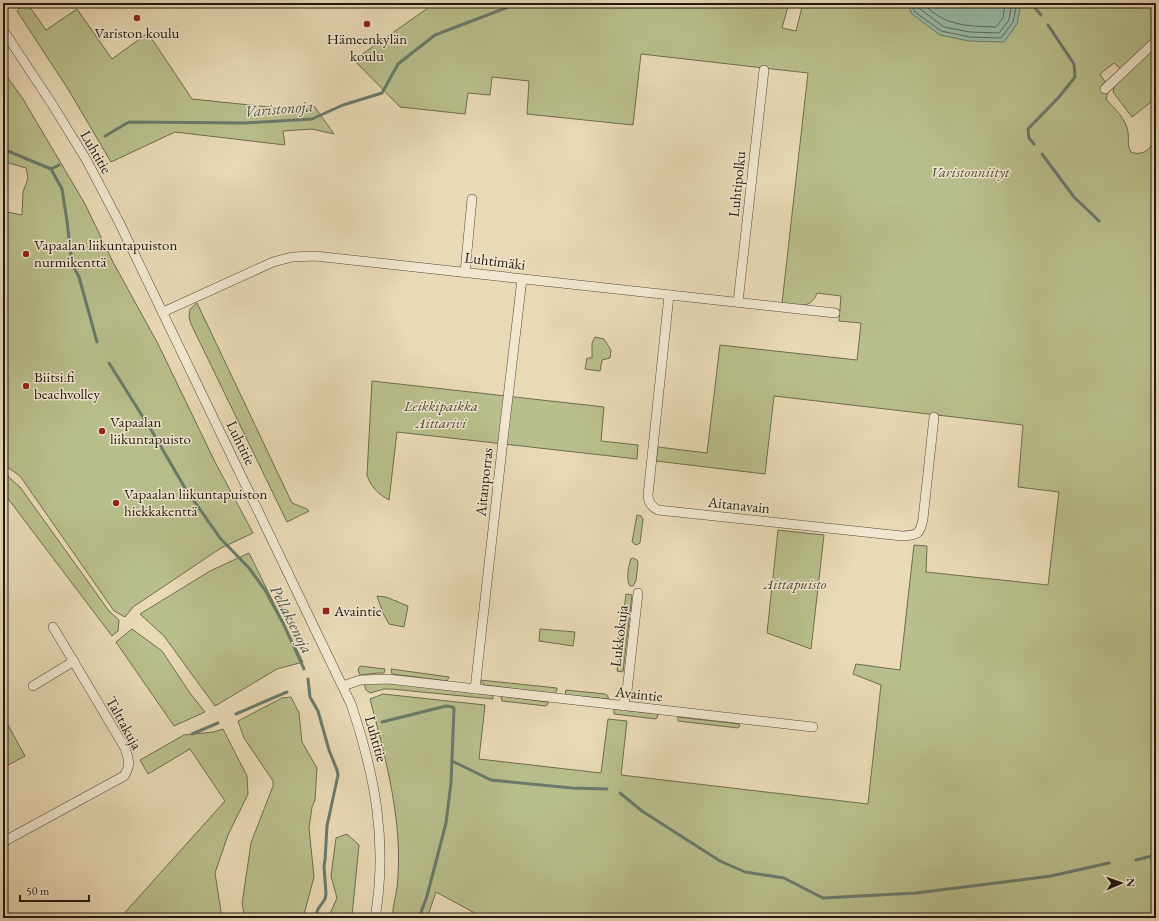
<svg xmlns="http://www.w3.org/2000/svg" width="1159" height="921" font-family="'EB Garamond',serif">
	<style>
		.green { fill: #b8bf8c; stroke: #6d6c4e }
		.water { fill: #99bba7; stroke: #697a6b }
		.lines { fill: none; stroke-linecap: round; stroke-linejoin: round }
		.shore { stroke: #5e6a5c; stroke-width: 1 }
		.stream { stroke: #697a6b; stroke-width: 3 }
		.minor-casing { stroke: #544839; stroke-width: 10 }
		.minor { stroke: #f1e6cf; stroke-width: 9 }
		.poi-dot { fill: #8f2418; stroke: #f1e6cf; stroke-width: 1.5 }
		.labels { text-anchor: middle; stroke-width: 3; stroke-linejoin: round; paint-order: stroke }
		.poi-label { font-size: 15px; fill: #221810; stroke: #f1e6cf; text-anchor: start }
		.street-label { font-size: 15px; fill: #221810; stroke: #f1e6cf }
		.park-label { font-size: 15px; font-style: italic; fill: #4f4a35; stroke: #f1e6cf }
		.water-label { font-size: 16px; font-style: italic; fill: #4c5145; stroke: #f1e6cf }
	</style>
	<rect width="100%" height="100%" fill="#e9d9b5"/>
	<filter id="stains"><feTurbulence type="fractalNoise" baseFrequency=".005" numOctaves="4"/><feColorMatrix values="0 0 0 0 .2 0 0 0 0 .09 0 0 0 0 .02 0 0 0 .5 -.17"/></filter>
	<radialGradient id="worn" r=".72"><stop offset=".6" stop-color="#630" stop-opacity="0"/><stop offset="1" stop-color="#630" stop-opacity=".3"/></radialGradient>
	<!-- green -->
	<g class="green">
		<path d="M27,3L46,30L77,9L112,59L148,33L192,99L308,111L314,106L334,134L312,129L283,131L285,145L175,132L111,162L68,89L17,11L23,4Z"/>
		<path d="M435,3H789L782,28L796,31L803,3H1156V37L1122,70L1114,63L1100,74L1109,88L1106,99C1115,109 1126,119 1128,132C1129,140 1127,145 1131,152C1144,157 1152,148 1156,136V918H484L436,892L427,918H392C393,908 395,898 397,888C404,824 386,760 370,699L383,694L485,705L479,759L601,773L608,719L627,721L621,775L868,804L881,685L853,674L856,664L900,670L914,545L927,546L926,572L1048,585L1059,492L1018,487L1023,425L774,396L765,474L656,461L658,447L707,453L720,345L857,360L861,323L839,321L841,296L817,293C811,310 797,305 782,303L808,73L641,54L633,125L527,114L529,81L492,77L490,95L468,93L465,114L400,107L354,60Z"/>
		<path d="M1156,45V98L1132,117L1113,92L1115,83Z"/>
		<path d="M3,71L23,99L85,204L113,262L158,344L215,462L253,533L221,548L133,607L125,617L114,611L20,476L3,464V214L7,212L22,215L23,192L28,178L26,168L9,163L3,167Z"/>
		<path d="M197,303L292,503L307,509L309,511L287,522L191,324L189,317L190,309Z"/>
		<path d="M595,337L604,339L611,350L610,358L602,360L600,371L585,369L587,358H592V343Z"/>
		<path d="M372,381L604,407L601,441L638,445L637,459L397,432L389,500C378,494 371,487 367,475Z"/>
		<path d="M3,472L20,487L109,611L119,620L118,631L112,636L3,492Z"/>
		<path d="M637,515L641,516L643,519L640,543L636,545L632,542Z"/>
		<path d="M778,530L824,535L811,649L767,633Z"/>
		<path d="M249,553L303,662L277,669L215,706L164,636L140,614L210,571Z"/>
		<path d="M633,558L637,560L638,563L636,581L633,586H630C626,581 628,566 631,559Z"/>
		<path d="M626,594L632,595L623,672L617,671Z"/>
		<path d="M377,596L386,597L408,606L404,627L389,624L383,613Z"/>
		<path d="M132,629L162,651L190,693L205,712L174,726L116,642Z"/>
		<path d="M540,629L575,632L573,646L539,641Z"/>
		<path d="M360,666L385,669L384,673H378L360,675L358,670Z"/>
		<path d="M391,669L449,677L447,681L392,674Z"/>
		<path d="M480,680L557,688V690L555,694L484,685Z"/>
		<path d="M382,682L493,695V699L391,689H384L370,693L366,690L364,684Z"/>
		<path d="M566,690L605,694L607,695L609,699L565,695Z"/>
		<path d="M501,696L548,702V704L546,706L502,701Z"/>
		<path d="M291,697L299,713L302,742L317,768L315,800L312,807L309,828L314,877L303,918H245L242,904L251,843L273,786V781L244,738L238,721L282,698Z"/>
		<path d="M614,709L658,714L657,718L656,719L614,714Z"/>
		<path d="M3,716L25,756L3,768Z"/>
		<path d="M678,717L739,724L740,726L738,728L678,721Z"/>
		<path d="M223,729L247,776L248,794L228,835L215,873L222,918H120L225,801L190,749L148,774L140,760L184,735L214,732Z"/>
		<path d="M347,834L359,845L352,916V918H328L337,898L331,876L336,838Z"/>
	</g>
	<!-- water -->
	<path class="water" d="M910,3H1021L1017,24L1004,42L969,41L940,35L912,14L907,4Z"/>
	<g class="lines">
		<!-- shore -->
		<g class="shore">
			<path d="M911,3L915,12L941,31L970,37L1001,38L1013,22L1017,3"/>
			<path d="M916,3L919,8L944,27L970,32L999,33L1009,20L1012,3"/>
			<path d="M923,3C943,26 967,26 996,27L1003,18L1005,3"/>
		</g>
		<!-- stream -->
		<g class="stream">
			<path d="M902,3L907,4"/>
			<path d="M1031,3L1041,15"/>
			<path d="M105,136L129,122L245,123L312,119L343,105L382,93L398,64L435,35L519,3"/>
			<path d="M1034,144L1029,138L1028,129L1059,97L1075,77L1074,64L1048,25"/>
			<path d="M3,149L51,169"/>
			<path d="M1042,154L1074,197L1099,221"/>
			<path d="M51,169L62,189L67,221L72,264L79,277L97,342"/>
			<path d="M51,169L59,165"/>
			<path d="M109,363L153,433L185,488L220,538L249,568L265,590L283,623L304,669"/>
			<path d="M308,679L310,697L318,711L329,750L337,770L338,775L327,826L325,860L324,866L326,894L325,899L318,909L315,918"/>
			<path d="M236,714L287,692"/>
			<path d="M382,722L446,706L453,707L454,709L451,783L446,823L427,896L419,918"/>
			<path d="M192,734L218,723"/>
			<path d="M452,761L491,780L572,788L607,789"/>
			<path d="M620,793L642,811L720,861L745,872L784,878L823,898L916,893L1051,876L1109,863"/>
			<path d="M1136,860L1156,855"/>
		</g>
		<defs>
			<g id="minor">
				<path d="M3,30L52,104L87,161L119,222L351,704C375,775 388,843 375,918"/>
				<path d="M1105,89L1156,41"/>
				<path d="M465,272L472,199"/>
				<path d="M669,295L648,495C648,503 652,507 658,510L902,536C917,535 920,535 923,519L934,417"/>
				<path d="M738,302L764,70"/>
				<path d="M163,312L273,262L292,257L315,256L835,313"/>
				<path d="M33,686L74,661"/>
				<path d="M343,686L360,680L388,679L813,727"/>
				<path d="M475,689L504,431L522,279"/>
				<path d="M623,706L627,691L638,593"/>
				<path d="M3,842L124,776C131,765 129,760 125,748L53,627"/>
			</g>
		</defs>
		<!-- minor casing -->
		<use href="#minor" class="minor-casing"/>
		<!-- minor -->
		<use href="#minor" class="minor"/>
	</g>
	<!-- markers -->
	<g class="poi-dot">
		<circle cx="137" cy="18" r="4"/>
		<circle cx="367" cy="24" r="4"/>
		<circle cx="26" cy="254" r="4"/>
		<circle cx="26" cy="386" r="4"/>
		<circle cx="102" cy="431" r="4"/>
		<circle cx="116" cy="503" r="4"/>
		<rect x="322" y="607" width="8" height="8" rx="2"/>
	</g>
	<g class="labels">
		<!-- poi labels -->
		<g class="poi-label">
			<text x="137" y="38" text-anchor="middle">Variston koulu</text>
			<text x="367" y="44" text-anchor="middle">Hämeenkylän<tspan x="367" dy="17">koulu</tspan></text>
			<text x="34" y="250">Vapaalan liikuntapuiston<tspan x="34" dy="17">nurmikenttä</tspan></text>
			<text x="34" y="382">Biitsi.fi<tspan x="34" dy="17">beachvolley</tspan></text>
			<text x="110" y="427">Vapaalan<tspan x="110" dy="17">liikuntapuisto</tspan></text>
			<text x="124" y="499">Vapaalan liikuntapuiston<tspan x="124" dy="17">hiekkakenttä</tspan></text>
			<text x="334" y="616">Avaintie</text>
		</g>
		<!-- street labels -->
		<g class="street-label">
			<text transform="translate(96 152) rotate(60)" y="5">Luhtitie</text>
			<text transform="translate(737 184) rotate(-84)" y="5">Luhtipolku</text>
			<text transform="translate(495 261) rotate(7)" y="5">Luhtimäki</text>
			<text transform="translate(241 443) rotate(64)" y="5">Luhtitie</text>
			<text transform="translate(484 482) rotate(-84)" y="5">Aitanporras</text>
			<text transform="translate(739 505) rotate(6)" y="5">Aitanavain</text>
			<text transform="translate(619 636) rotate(-83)" y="5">Lukkokuja</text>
			<text transform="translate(639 694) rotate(6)" y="5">Avaintie</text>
			<text transform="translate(124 723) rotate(61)" y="5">Talttakuja</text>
			<text transform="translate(376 739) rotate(74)" y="5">Luhtitie</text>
		</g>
		<!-- park labels -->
		<g class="park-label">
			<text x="970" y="177">Varistonniityt</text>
			<text x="441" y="411">Leikkipaikka<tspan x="441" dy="17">Aittarivi</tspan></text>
			<text x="795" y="589">Aittapuisto</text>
		</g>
		<!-- water labels -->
		<g class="water-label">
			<text transform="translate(279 108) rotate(-5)" y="6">Varistonoja</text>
			<text transform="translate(292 619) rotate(63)" y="6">Pellaksenoja</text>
		</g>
	</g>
	<!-- margin -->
	<rect width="1159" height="921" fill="none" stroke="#e9d9b5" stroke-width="16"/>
	<rect x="4" y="4" width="1151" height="913" fill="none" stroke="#221810" stroke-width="2"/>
	<rect x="8" y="8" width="1143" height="905" fill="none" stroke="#221810"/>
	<!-- north arrow -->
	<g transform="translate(1121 883) rotate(88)" stroke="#f1e6cf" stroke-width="3" paint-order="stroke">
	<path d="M0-3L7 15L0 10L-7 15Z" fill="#221810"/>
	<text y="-6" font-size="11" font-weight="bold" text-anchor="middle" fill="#221810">N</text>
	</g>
	<!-- scale -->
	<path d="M20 895v6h69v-6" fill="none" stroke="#221810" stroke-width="2"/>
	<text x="26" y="895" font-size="12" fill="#221810" stroke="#f1e6cf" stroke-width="3" paint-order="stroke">50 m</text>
	<rect width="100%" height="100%" filter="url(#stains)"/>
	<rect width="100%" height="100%" fill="url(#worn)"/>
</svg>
